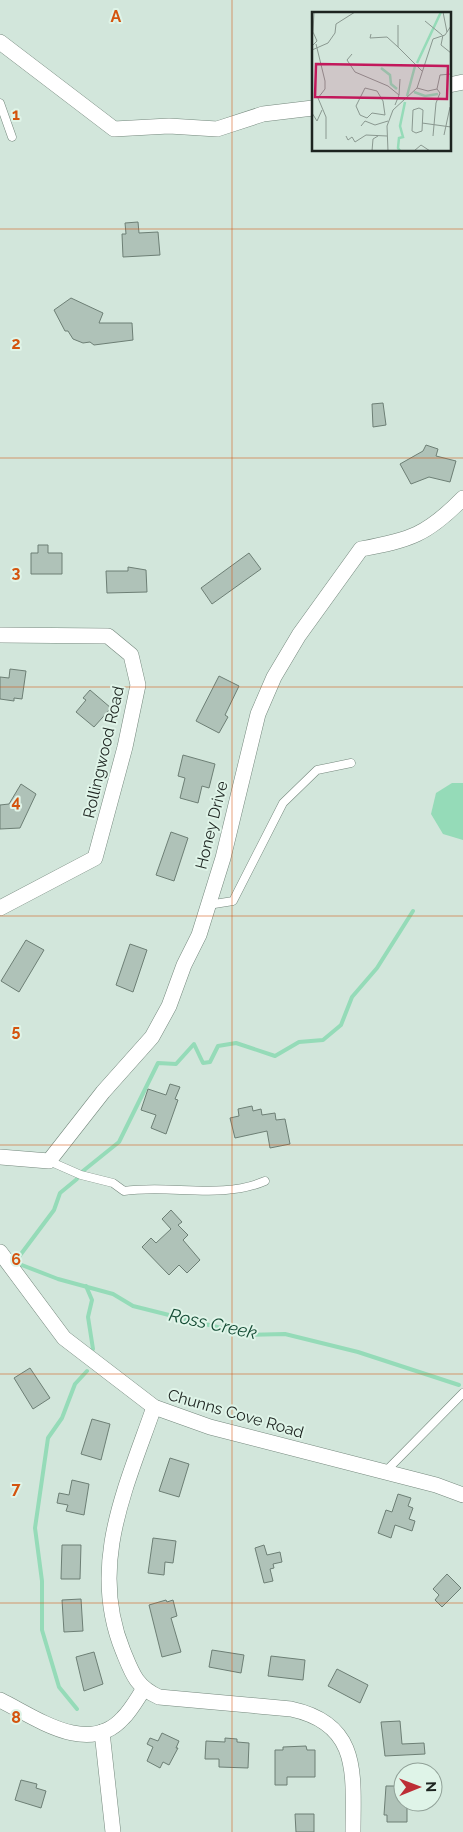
<svg xmlns="http://www.w3.org/2000/svg" width="463" height="1832" font-family="Raleway,sans-serif">
	<style>
		.water { fill: #95dbb8 }
		.lines { fill: none; stroke-linecap: round; stroke-linejoin: round }
		.stream { stroke: #95dbb8; stroke-width: 4 }
		.building { fill: #afc2b8; stroke: #6d7f75 }
		.lane-casing { stroke: #75887d; stroke-width: 9 }
		.street-casing { stroke: #75887d; stroke-width: 16 }
		.lane { stroke: #fff; stroke-width: 8 }
		.street { stroke: #fff; stroke-width: 15 }
		.grid { fill: none; stroke: #d4540e; stroke-width: 1; stroke-opacity: 0.55 }
		.labels { text-anchor: middle; stroke-width: 4; stroke-linejoin: round; paint-order: stroke }
		.street-label { font-size: 16px; fill: #1d2420; stroke: #dff4e8 }
		.water-label { font-size: 18px; font-style: italic; fill: #134a33; stroke: #dff4e8 }
		.inset-river { fill: none; stroke: #95dbb8; stroke-width: 2.5 }
		.inset-road { fill: none; stroke: #8a9890; stroke-width: 1 }
		.view { fill: #c2185b; fill-opacity: 0.15; stroke: #c2185b; stroke-width: 2.5 }
		.inset-edge { fill: none; stroke: #1d2420; stroke-width: 2.5 }
		.grid-label { font-size: 16px; text-anchor: middle; font-weight: bold; fill: #d4540e; stroke: #dff4e8; stroke-width: 4; stroke-linejoin: round; paint-order: stroke }
	</style>
	<rect width="100%" height="100%" fill="#d2e6db"/>
	<!-- water -->
	<path class="water" d="M452,783H463V840L443,834L431,814L436,793Z"/>
	<g class="lines">
		<!-- stream -->
		<g class="stream">
			<path d="M83,1171L119,1142L158,1063L176,1064L194,1044L203,1063L210,1062L218,1046L236,1043L275,1056L299,1042L323,1040L341,1025L352,997L377,968L413,911"/>
			<path d="M14,1262L58,1279L113,1294L133,1306L249,1335L285,1334L358,1352L459,1385"/>
			<path d="M15,1262L54,1210L60,1193L77,1179"/>
			<path d="M86,1286L92,1300L88,1317L93,1349"/>
			<path d="M77,1709L59,1687L42,1630V1581L35,1528L48,1438L62,1418L75,1384L87,1371"/>
		</g>
	</g>
	<!-- building -->
	<g class="building">
		<path d="M138,222L139,233L158,232L160,255L123,257L122,234H126L125,223Z"/>
		<path d="M71,298L103,313L99,323H132L133,340L94,345L90,342L83,343L73,339L68,331H65L54,310Z"/>
		<path d="M383,403L386,425L373,427L372,404Z"/>
		<path d="M426,445L438,449L436,456L456,461L450,482L429,477L411,484L400,464L423,451Z"/>
		<path d="M38,545H48V553H62V574H31V553H38Z"/>
		<path d="M249,553L261,569L212,604L201,588Z"/>
		<path d="M128,567L146,570L147,592L107,593L106,571H128Z"/>
		<path d="M10,669L26,671L22,699L14,698V701L0,699V677L9,678Z"/>
		<path d="M219,676L239,686L225,715L228,717L219,733L196,721Z"/>
		<path d="M90,690L111,708L94,727L76,712L86,700L83,698Z"/>
		<path d="M183,755L215,764L209,788L202,786L198,803L180,798L185,778L178,776Z"/>
		<path d="M21,784L36,794L20,828L0,829V805L9,804Z"/>
		<path d="M171,832L188,838L174,881L156,875Z"/>
		<path d="M26,940L44,950L19,992L1,981Z"/>
		<path d="M130,944L147,950L133,992L116,985Z"/>
		<path d="M170,1084L180,1087L175,1099L178,1100L166,1134L151,1128L156,1115L141,1110L148,1089L166,1095Z"/>
		<path d="M252,1106L253,1111L261,1109L262,1115L275,1113L276,1120L285,1119L290,1144L270,1148L267,1131L235,1138L230,1118L239,1116L238,1109Z"/>
		<path d="M171,1210L182,1222L178,1225L188,1235L183,1240L200,1260L187,1273L179,1265L169,1275L142,1247L151,1238L156,1243L171,1229L162,1219Z"/>
		<path d="M30,1368L50,1398L33,1409L14,1378Z"/>
		<path d="M92,1419L110,1424L101,1460L81,1454Z"/>
		<path d="M170,1458L189,1464L179,1497L159,1491Z"/>
		<path d="M72,1480L89,1484L84,1515L66,1511L68,1505L57,1503L59,1493L69,1495Z"/>
		<path d="M398,1494L411,1498L408,1506L413,1508L409,1519L415,1521L412,1531L395,1525L391,1538L378,1533L386,1510L392,1512Z"/>
		<path d="M153,1538L176,1541L173,1563L165,1562L164,1575L148,1573Z"/>
		<path d="M62,1545H81L80,1579H61Z"/>
		<path d="M264,1545L267,1555L280,1552L282,1562L273,1564L274,1568L270,1569L273,1581L264,1583L255,1548Z"/>
		<path d="M447,1574L461,1588L442,1607L435,1600L439,1595L433,1589Z"/>
		<path d="M81,1599L83,1631L64,1632L62,1600Z"/>
		<path d="M166,1600L167,1602L173,1600L177,1616L171,1618L181,1652L162,1657L149,1605Z"/>
		<path d="M212,1650L244,1655L241,1673L209,1667Z"/>
		<path d="M94,1652L103,1684L84,1691L76,1657Z"/>
		<path d="M271,1656L305,1660L303,1680L268,1676Z"/>
		<path d="M337,1669L368,1685L360,1703L328,1686Z"/>
		<path d="M400,1721L402,1744L424,1743L425,1754L385,1756L381,1722Z"/>
		<path d="M162,1733L179,1741L176,1748H178L169,1765L163,1762L160,1768L147,1761L153,1747L147,1744L150,1738L158,1741Z"/>
		<path d="M225,1738L237,1739V1742L249,1743L248,1768L219,1767V1759H205L206,1741L225,1742Z"/>
		<path d="M306,1746L307,1750H315V1777H287V1785H275V1750H283V1747Z"/>
		<path d="M21,1780L37,1784L36,1788L46,1791L41,1808L15,1800Z"/>
		<path d="M386,1786H403V1802H407V1822H387V1815H384Z"/>
		<path d="M295,1814H314V1832H296Z"/>
	</g>
	<g class="lines">
		<defs>
			<g id="lane">
				<path d="M0,103L12,137"/>
				<path d="M208,905L233,901L283,803L317,770L351,763"/>
				<path d="M49,1161L81,1175L113,1183L124,1191C170,1184 221,1200 265,1181"/>
				<path d="M385,1472L463,1393"/>
			</g>
			<g id="street">
				<path d="M0,42L114,129L169,126L217,129L263,114L313,108"/>
				<path d="M449,85L463,82"/>
				<path d="M0,635L108,636L131,655L138,685L125,747L95,858L0,908"/>
				<path d="M0,1157L49,1161L103,1092L152,1037L169,1006L184,965L199,935L223,858L258,714L274,677L299,635L361,549C410,540 427,535 463,498"/>
				<path d="M0,1252L64,1338L154,1407L210,1427L436,1485L463,1495"/>
				<path d="M154,1407C126,1488 88,1565 123,1651C132,1673 136,1687 159,1697L291,1709C361,1724 353,1775 353,1832"/>
				<path d="M0,1700C35,1717 88,1757 123,1718C131,1710 137,1699 143,1690"/>
				<path d="M102,1732L113,1832"/>
			</g>
		</defs>
		<!-- lane casing -->
		<use href="#lane" class="lane-casing"/>
		<!-- street casing -->
		<use href="#street" class="street-casing"/>
		<!-- lane -->
		<use href="#lane" class="lane"/>
		<!-- street -->
		<use href="#street" class="street"/>
	</g>
	<!-- grid -->
	<path class="grid" d="M232,0V1832M0,229H463M0,458H463M0,687H463M0,916H463M0,1145H463M0,1374H463M0,1603H463"/>
	<g class="labels">
		<!-- street labels -->
		<g class="street-label">
			<text transform="translate(103 752) rotate(-77)" y="6">Rollingwood Road</text>
			<text transform="translate(211 825) rotate(-76)" y="6">Honey Drive</text>
			<text transform="translate(236 1413) rotate(16)" y="6">Chunns Cove Road</text>
		</g>
		<!-- water labels -->
		<g class="water-label">
			<text transform="translate(213 1324) rotate(12)" y="6">Ross Creek</text>
		</g>
	</g>
	<!-- overview -->
	<g transform="translate(312 12)">
		<rect width="139" height="139" fill="#d2e6db"/>
		<path class="inset-river" d="M105,51L129,0M69,56L78,63L79,72L85,77M102,80L113,84L126,82M95,84L103,54M88,139L86,136L87,126L91,125L88,114L93,90"/>
		<path class="inset-road" d="M131,0L135,20M113,9L130,23M86,13V35L110,59M59,22L58,26L75,25L86,35M131,23L129,33L139,41M4,32L13,69V77L6,86L14,105V127M0,34L5,29L1,20L2,0M0,38L16,31L23,21L24,12L43,0M40,42L35,48L43,60L76,74L87,83L83,93M53,76L65,79L71,89L73,103L60,101L55,106L48,103L44,94ZM105,76L116,79L125,77M125,77L128,63L139,62M87,83L88,67M107,96L111,98L110,119L104,121L100,119L101,98ZM0,101L5,109L10,98M110,111L139,115M49,114L53,109L63,113L76,109M132,123L138,95M34,124L36,128L40,125L43,130L54,123L75,124M121,124L124,91L128,81L125,77M60,139L61,127L66,124M76,139L75,114L81,98L105,76L121,27L133,23L139,14M102,139L109,133L118,139"/>
		<path class="view" d="M4,52L136,54L135,87L3,85Z"/>
		<rect width="139" height="139" class="inset-edge"/>
	</g>
	<g class="grid-label">
		<text x="116" y="22">A</text>
		<text x="16" y="120">1</text>
		<text x="16" y="349">2</text>
		<text x="16" y="578">3</text>
		<text x="16" y="807">4</text>
		<text x="16" y="1036">5</text>
		<text x="16" y="1265">6</text>
		<text x="16" y="1494">7</text>
		<text x="16" y="1723">8</text>
	</g>
	<!-- north arrow -->
	<g transform="translate(418 1787) rotate(89)"><circle r="24" fill="#dff4e8" stroke="#91a198"/>
	<path d="M0-4L9 19L0 12L-9 19Z" fill="#bd2d35"/>
	<text y="-8" font-size="14" font-weight="bold" text-anchor="middle" fill="#1d2420">N</text>
	</g>
</svg>
